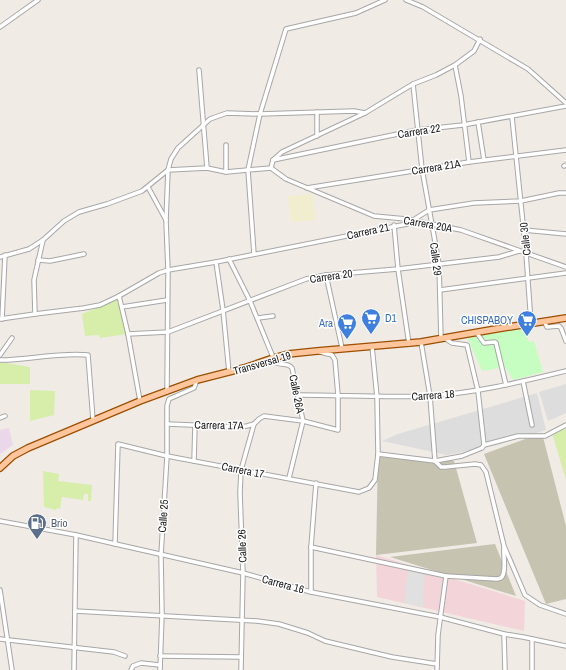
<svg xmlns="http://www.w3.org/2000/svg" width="566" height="670" font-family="'Archivo Narrow',sans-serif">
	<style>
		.residential { fill: #dedddd }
		.commercial { fill: #f3d4d8 }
		.industrial { fill: #ebd7ea }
		.construction { fill: #c6c3b0 }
		.farmland { fill: #f1eed0 }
		.grass { fill: #d6eea9 }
		.park { fill: #c6fdc1 }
		.parking { fill: #e0e0e0 }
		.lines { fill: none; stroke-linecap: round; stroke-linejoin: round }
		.street-casing { stroke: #a7a7a7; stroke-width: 5.5 }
		.primary-casing { stroke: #9c4f00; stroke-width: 8 }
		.street { stroke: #fff; stroke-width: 3.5 }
		.primary { stroke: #ffc59d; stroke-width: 5.5 }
		.labels { text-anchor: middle; stroke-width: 3; stroke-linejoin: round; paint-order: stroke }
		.street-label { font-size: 11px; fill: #202020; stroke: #fff }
		.shop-label { font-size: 11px; fill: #366cbe; stroke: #fff; text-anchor: end }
		.service-label { font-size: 11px; fill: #4e5e75; stroke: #fff; text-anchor: start }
	</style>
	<rect width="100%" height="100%" fill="#f1ebe6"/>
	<!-- residential -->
	<g class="residential">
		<path d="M566,384V413L548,421L539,392Z"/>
		<path d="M537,393L546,430L494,446L447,455L382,441L398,434Z"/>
	</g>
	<!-- commercial -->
	<path class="commercial" d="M376,555L525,601L524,631L377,597Z"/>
	<!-- industrial -->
	<path class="industrial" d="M9,428L13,445L0,454V430Z"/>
	<!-- construction -->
	<g class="construction">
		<path d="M542,433L566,526V599L546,604L484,454Z"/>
		<path d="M378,454L454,461L477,543L376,555Z"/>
		<path d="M495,544L516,596L390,557L478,546Z"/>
	</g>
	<!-- farmland -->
	<path class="farmland" d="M312,194L316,220L291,222L288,196Z"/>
	<!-- grass -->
	<g class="grass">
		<path d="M119,299L127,334L100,338L99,335L85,336L82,314Z"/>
		<path d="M0,362L30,367V384H0Z"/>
		<path d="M30,390L55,391L54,415L30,421Z"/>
		<path d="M566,422V480L551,430Z"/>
		<path d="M43,471L59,474L58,481L92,485L91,501H88V494H84L83,500L62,497L60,509L57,508L56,510L44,507Z"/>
	</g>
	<!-- park -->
	<path class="park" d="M520,324L525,332L529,342L534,341L543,372L513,380L505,367L482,371L465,333Z"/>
	<!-- parking -->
	<path class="parking" d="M408,566L425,570L423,607L404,603Z"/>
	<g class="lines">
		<defs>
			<g id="street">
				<path d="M406,0L423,7L528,69L566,103"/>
				<path d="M0,27L38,0"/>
				<path d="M455,65L461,96L469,162"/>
				<path d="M199,70L207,168"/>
				<path d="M413,84L422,169L439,264L441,339"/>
				<path d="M512,117L526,253L531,323"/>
				<path d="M478,122L484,160"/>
				<path d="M317,136V112"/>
				<path d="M226,145V172"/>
				<path d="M273,160L417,130L463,125L566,106"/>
				<path d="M564,166L566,165"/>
				<path d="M271,168L286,179L374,216L406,219L461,230L566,267"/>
				<path d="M271,168L273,160L282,152L365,113L413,84L436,75L455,65L474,51L480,39"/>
				<path d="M168,170L207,168L226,172L271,168"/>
				<path d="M148,187L166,220"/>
				<path d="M307,188L469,162L566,150"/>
				<path d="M394,225L398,269L409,344"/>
				<path d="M524,230L566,234"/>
				<path d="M254,254L248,170L260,114L286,29L356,13L385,0"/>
				<path d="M0,257L29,249L43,240L64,221L79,212L107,204L142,191L168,170"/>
				<path d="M229,259L250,301L275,362C281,366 288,362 292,368L303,421L289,478"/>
				<path d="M38,260L50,261L84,254"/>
				<path d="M216,262L223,310L229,372"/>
				<path d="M326,275L342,348"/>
				<path d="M440,290L566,273"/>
				<path d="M119,296L128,334L140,401"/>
				<path d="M122,307L167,300"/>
				<path d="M35,314L34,280L43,240"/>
				<path d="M258,318L273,316"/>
				<path d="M0,319L35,314L84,308L100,305L119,296L159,273L168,270L216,262L407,224L429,210L474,203L521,201L559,193H566"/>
				<path d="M2,319L5,255"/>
				<path d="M544,321L547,327L559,326L561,328L566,341"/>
				<path d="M476,332L484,343L495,342L496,343L506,385"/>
				<path d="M128,334L168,332L306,279L326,275L398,269L499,257L519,251"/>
				<path d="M421,342L430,396L435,461L441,467H445L475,464L481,465L486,472L504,546L525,595L540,605L566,614"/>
				<path d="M0,355L12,338"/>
				<path d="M0,360C29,360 59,352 88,355L93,420"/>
				<path d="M523,381L532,425"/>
				<path d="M167,392L168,270L166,221L168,170L171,159L178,148L210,119L227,113L260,114L354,111L365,113"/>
				<path d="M298,395C342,395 385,398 429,396C475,393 521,382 566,371"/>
				<path d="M0,418L5,416"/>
				<path d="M167,424L239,427L247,426L254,424L259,419L264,416L303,421L338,430V395L335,360L332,355L320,352"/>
				<path d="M484,445L518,436H545L566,425"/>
				<path d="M378,454L435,461L462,456L482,448L484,445L478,391L467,345L452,343L444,338"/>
				<path d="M194,461L195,425"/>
				<path d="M0,521L76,535L243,573L311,592L440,617L504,634L523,637L566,646"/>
				<path d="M115,544L118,444L167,456L359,492L369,488L375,480L378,454L377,397L372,346"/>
				<path d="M311,547L446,576L438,635L437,670"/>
				<path d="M446,576L497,579L501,578C507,573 503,556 504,547"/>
				<path d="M0,590L12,670"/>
				<path d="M311,592V547L316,483"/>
				<path d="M75,611L257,621L279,624L308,633L325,641L392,657L437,664"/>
				<path d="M504,634L505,670"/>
				<path d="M0,639L114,652L125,656"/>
				<path d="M532,639V670"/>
				<path d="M160,656L241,657"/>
				<path d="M74,670L76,535"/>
				<path d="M131,670L133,666L141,663L160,665"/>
				<path d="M160,670L162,615L161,555L167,456V406L169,399L194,388L197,380"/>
				<path d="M241,670L243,573L240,493L241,470L254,424"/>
			</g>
			<path id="primary" d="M0,468L13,456L28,448L140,401L197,380L244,368L273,358L288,354L317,351L421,342L496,329L566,318"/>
		</defs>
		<!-- street casing -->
		<use href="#street" class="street-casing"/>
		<!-- primary casing -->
		<use href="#primary" class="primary-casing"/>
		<!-- street -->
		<use href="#street" class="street"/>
		<!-- primary -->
		<use href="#primary" class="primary"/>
	</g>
	<!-- icons -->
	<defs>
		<symbol id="supermarket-pin" viewBox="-11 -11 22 30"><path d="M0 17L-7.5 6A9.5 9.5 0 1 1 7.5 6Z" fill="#3f7fe0" stroke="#fff"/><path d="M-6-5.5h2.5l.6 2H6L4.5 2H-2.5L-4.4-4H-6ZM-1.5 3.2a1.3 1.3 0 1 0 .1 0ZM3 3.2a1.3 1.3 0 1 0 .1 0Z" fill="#fff"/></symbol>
		<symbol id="fuel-pin" viewBox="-11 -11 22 30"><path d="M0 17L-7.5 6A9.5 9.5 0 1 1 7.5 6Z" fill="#5c6f8a" stroke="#fff"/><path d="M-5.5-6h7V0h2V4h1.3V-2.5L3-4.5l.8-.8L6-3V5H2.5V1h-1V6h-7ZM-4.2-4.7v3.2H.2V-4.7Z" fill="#fff"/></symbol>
	</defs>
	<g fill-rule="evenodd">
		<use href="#supermarket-pin" x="360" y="307" width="22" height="30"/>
		<use href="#supermarket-pin" x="516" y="309" width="22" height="30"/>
		<use href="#supermarket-pin" x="336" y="312" width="22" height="30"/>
		<use href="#fuel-pin" x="26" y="512" width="22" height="30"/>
	</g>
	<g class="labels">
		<!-- street labels -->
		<g class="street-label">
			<text transform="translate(419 131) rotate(-9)" y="4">Carrera 22</text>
			<text transform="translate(436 167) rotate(-9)" y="4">Carrera 21A</text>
			<text transform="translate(428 224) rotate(10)" y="4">Carrera 20A</text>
			<text transform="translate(368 231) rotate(-12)" y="4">Carrera 21</text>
			<text transform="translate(525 239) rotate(-96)" y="4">Calle 30</text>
			<text transform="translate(436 259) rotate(83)" y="4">Calle 29</text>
			<text transform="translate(331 276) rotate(-8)" y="4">Carrera 20</text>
			<text transform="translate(262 363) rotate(-16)" y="4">Transversal 19</text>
			<text transform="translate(297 394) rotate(79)" y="4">Calle 26A</text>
			<text transform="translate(433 395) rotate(-4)" y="4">Carrera 18</text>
			<text transform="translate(219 425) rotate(1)" y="4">Carrera 17A</text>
			<text transform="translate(243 470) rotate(11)" y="4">Carrera 17</text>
			<text transform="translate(163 516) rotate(-86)" y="4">Calle 25</text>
			<text transform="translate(242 546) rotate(-92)" y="4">Calle 26</text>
			<text transform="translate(283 584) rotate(15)" y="4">Carrera 16</text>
		</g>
		<!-- shop labels -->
		<g class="shop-label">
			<text x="385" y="322" text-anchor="start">D1</text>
			<text x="513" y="324">CHISPABOY</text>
			<text x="333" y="327">Ara</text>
		</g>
		<!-- service labels -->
		<g class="service-label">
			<text x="51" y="527">Brio</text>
		</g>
	</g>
</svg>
